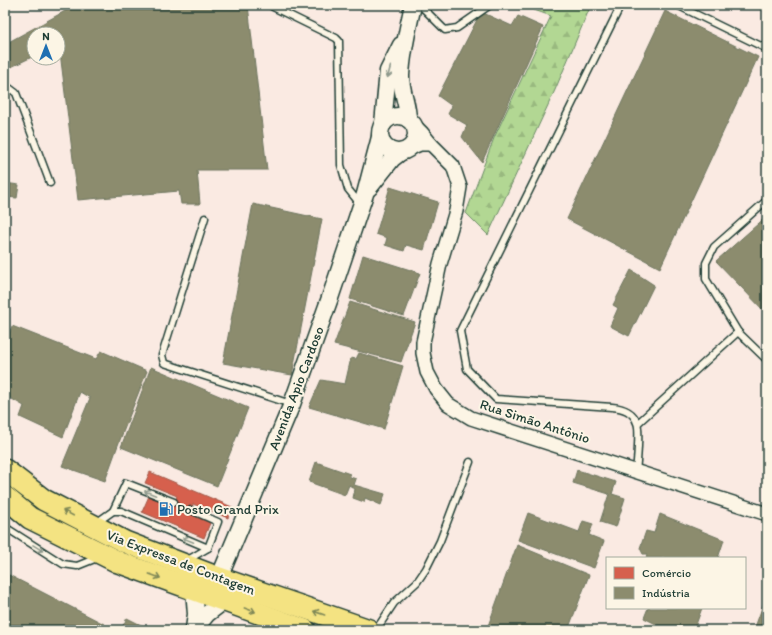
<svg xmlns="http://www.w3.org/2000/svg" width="772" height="635" font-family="Itim,sans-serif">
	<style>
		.forest { fill: url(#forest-firs); stroke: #688a64 }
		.shops { fill: #d6604d; stroke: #9f5646 }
		.industry { fill: #8c8c6e; stroke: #6b745d }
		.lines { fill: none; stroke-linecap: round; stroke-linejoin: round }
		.service-casing { stroke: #1f3d34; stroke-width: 9 }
		.minor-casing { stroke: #1f3d34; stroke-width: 16 }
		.tertiary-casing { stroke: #1f3d34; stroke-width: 19 }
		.trunk-casing { stroke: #1f3d34; stroke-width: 24 }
		.service { stroke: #fcf5e5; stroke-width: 6 }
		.minor { stroke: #fcf5e5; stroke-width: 13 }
		.tertiary { stroke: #fcf5e5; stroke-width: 16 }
		.trunk { stroke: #f4e382; stroke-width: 21 }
		.oneway { stroke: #8e998c }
		.oneway2 { stroke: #7f8857 }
		.labels { text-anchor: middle; stroke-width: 4; stroke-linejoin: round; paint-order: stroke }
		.street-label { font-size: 14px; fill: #1f3d34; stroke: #fcf5e5 }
		.poi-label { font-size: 14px; fill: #1f3d34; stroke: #fcf5e5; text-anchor: start }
	</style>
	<defs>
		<pattern id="forest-firs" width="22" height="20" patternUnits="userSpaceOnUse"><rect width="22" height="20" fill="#b2d793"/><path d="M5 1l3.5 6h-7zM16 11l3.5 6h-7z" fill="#99b97f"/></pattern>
	</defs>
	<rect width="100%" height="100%" fill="#faeae2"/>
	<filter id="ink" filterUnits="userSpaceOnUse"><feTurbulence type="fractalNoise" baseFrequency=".025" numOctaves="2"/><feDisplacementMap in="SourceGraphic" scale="8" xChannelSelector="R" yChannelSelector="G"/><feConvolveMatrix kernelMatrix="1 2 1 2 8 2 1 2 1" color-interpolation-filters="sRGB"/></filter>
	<g filter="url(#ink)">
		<!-- forest -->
		<path class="forest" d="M520,5H591L555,90L488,235L466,213L494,138L551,16Z"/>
		<!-- shops -->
		<path class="shops" d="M150,472L232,507L228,518L193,504L189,514L210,523L204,538L142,512L149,496L173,506L177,496L145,483Z"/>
		<!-- industry -->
		<g class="industry">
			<path d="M76,5H248L267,170H197L200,204H181L179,191L78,200L59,44H58V34H34V56L5,70V44Z"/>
			<path d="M665,11L758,57L660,268L567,219Z"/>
			<path d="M481,12L512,26L518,16L543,27L482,162L462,137L467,125L448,114L452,106L438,96Z"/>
			<path d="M5,183L19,185L17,198L5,197Z"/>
			<path d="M390,187L438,202L424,250L406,245L404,251L385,245L387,238L376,234Z"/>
			<path d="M253,204L322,219L292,375L223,363Z"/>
			<path d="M767,216V314L716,261Z"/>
			<path d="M363,255L420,273L404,316L350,299Z"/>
			<path d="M631,270L654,285L629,336L610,326L618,308L613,305Z"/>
			<path d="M350,302L415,322L401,362L334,345Z"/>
			<path d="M12,326L96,359L101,351L147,371L118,445L105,481L62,466L90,398L80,392L63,437L20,417L24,406L5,395V345Z"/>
			<path d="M359,353L403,366L384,429L309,407L321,380L345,384L351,358L356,359Z"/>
			<path d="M151,367L248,408L217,486L121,447Z"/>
			<path d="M316,462L350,474V477L356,479L354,485L385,494L381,505L365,498L364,502L353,498L355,489L349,485L345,495L309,482Z"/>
			<path d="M577,470L616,482L612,494L625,498L616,527L600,522L609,494L573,483Z"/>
			<path d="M528,513L579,532L583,521L593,524L589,535L604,541L594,568L518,540Z"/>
			<path d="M660,514L724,540L718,558H646L647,554H643L640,548L646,531L654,533Z"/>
			<path d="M517,545L589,575L568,630H499L488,626Z"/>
			<path d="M5,573L104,624L102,630H5Z"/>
			<path d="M767,594V630H754Z"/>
			<path d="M648,608H702L694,630H673L662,627L644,618Z"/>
			<path d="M127,618L151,630H121Z"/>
		</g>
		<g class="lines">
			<defs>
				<g id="service">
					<path d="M420,5L445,30L457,28L490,5"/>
					<path d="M621,5L460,331L467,369L496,399L612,407C623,408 633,411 637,423C640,429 637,463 636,471"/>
					<path d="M677,5L767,49"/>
					<path d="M273,7L336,38L339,41L341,165L348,189L360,204"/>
					<path d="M5,87H8L16,93L50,183"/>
					<path d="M205,218L162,355L164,363L291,404"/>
					<path d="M738,332L706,279V263L714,247L767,200"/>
					<path d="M638,423L738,332L767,360"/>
					<path d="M191,510L218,522L208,548"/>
					<path d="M113,511L126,483L174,502"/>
					<path d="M96,523L113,511H121L208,548L186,561"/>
					<path d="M5,527L63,564L77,566L97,558"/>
					<path d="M376,630L394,603L417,582L426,569L440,541L470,462"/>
				</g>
				<g id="minor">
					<path d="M413,124L422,133L431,144L453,166L460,187L456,211L440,264L423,342V353L427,372L436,389L448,404L471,418L767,514"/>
					<path d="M408,149L420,144H431"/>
				</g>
				<g id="tertiary">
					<circle cx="398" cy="134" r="18"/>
					<path d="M408,119C408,105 401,91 401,76C402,52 408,28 413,5"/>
					<path d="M383,124L388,71L401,45"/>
					<path d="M369,188L392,159L401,152"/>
					<path d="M219,578L292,404L331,295L365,194L380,137"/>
					<path d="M194,590L196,614L194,629"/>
					<path d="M194,630L207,614L224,601"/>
				</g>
				<g id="trunk">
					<path d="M5,470L44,500L125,542L219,578L369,630"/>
					<path d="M5,497L30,518L118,562L305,630"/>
				</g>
			</defs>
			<!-- service casing -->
			<use href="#service" class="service-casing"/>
			<!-- minor casing -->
			<use href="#minor" class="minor-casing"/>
			<!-- tertiary casing -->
			<use href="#tertiary" class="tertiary-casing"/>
			<!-- trunk casing -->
			<use href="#trunk" class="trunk-casing"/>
			<!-- service -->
			<use href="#service" class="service"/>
			<!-- minor -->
			<use href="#minor" class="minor"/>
			<!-- tertiary -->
			<use href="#tertiary" class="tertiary"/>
			<!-- trunk -->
			<use href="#trunk" class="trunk"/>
		</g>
		<!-- one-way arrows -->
		<defs><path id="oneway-shaft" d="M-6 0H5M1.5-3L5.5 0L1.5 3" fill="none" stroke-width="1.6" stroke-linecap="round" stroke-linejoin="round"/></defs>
		<g class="oneway">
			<use href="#oneway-shaft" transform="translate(389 72) rotate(105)"/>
			<use href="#oneway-shaft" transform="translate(150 493) rotate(-159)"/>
			<use href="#oneway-shaft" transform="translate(188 540) rotate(-158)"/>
			<use href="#oneway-shaft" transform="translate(38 548) rotate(32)"/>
		</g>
		<g class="oneway2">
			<use href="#oneway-shaft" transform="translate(68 513) rotate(-152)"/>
			<use href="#oneway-shaft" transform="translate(155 576) rotate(20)"/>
			<use href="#oneway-shaft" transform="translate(250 610) rotate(20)"/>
			<use href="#oneway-shaft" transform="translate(319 613) rotate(-161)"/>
		</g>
	</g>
	<!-- icons -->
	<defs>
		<symbol id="fuel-bare" viewBox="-9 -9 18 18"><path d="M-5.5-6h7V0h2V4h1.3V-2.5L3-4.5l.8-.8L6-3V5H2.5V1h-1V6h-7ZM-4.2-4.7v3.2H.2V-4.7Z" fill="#1f6fb2" stroke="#fcf5e5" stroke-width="2.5" paint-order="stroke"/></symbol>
	</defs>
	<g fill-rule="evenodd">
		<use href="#fuel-bare" x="156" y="499" width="20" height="20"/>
	</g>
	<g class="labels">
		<!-- street labels -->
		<g class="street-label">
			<text transform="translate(296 388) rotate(-69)" y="5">Avenida Apio Cardoso</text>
			<text transform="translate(535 421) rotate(18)" y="5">Rua Simão Antônio</text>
			<text transform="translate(181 562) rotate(21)" y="5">Via Expressa de Contagem</text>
		</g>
		<!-- poi labels -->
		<g class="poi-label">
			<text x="177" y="514">Posto Grand Prix</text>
		</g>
	</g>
	<!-- margin -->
	<rect width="772" height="635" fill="none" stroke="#fcf5e5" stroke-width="20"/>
	<rect x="10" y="10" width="752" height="615" fill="none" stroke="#1f3d34" stroke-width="1.5" filter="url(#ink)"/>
	<!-- legend -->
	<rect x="606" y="557" width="140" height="52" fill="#fcf5e5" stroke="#a4ab9e"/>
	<rect x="614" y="567" width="20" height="12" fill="#d6604d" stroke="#a4ab9e"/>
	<text x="642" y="577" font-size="12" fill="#1f3d34">Comércio</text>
	<rect x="614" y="587" width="20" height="12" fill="#8c8c6e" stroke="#a4ab9e"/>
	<text x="642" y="597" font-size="12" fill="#1f3d34">Indústria</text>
	<!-- north arrow -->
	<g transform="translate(46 46)"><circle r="19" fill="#fcf5e5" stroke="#a4ab9e"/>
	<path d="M0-3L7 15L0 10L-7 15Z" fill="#1f6fb2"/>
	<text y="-6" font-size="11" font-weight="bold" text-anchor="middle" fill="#1f3d34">N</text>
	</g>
</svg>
